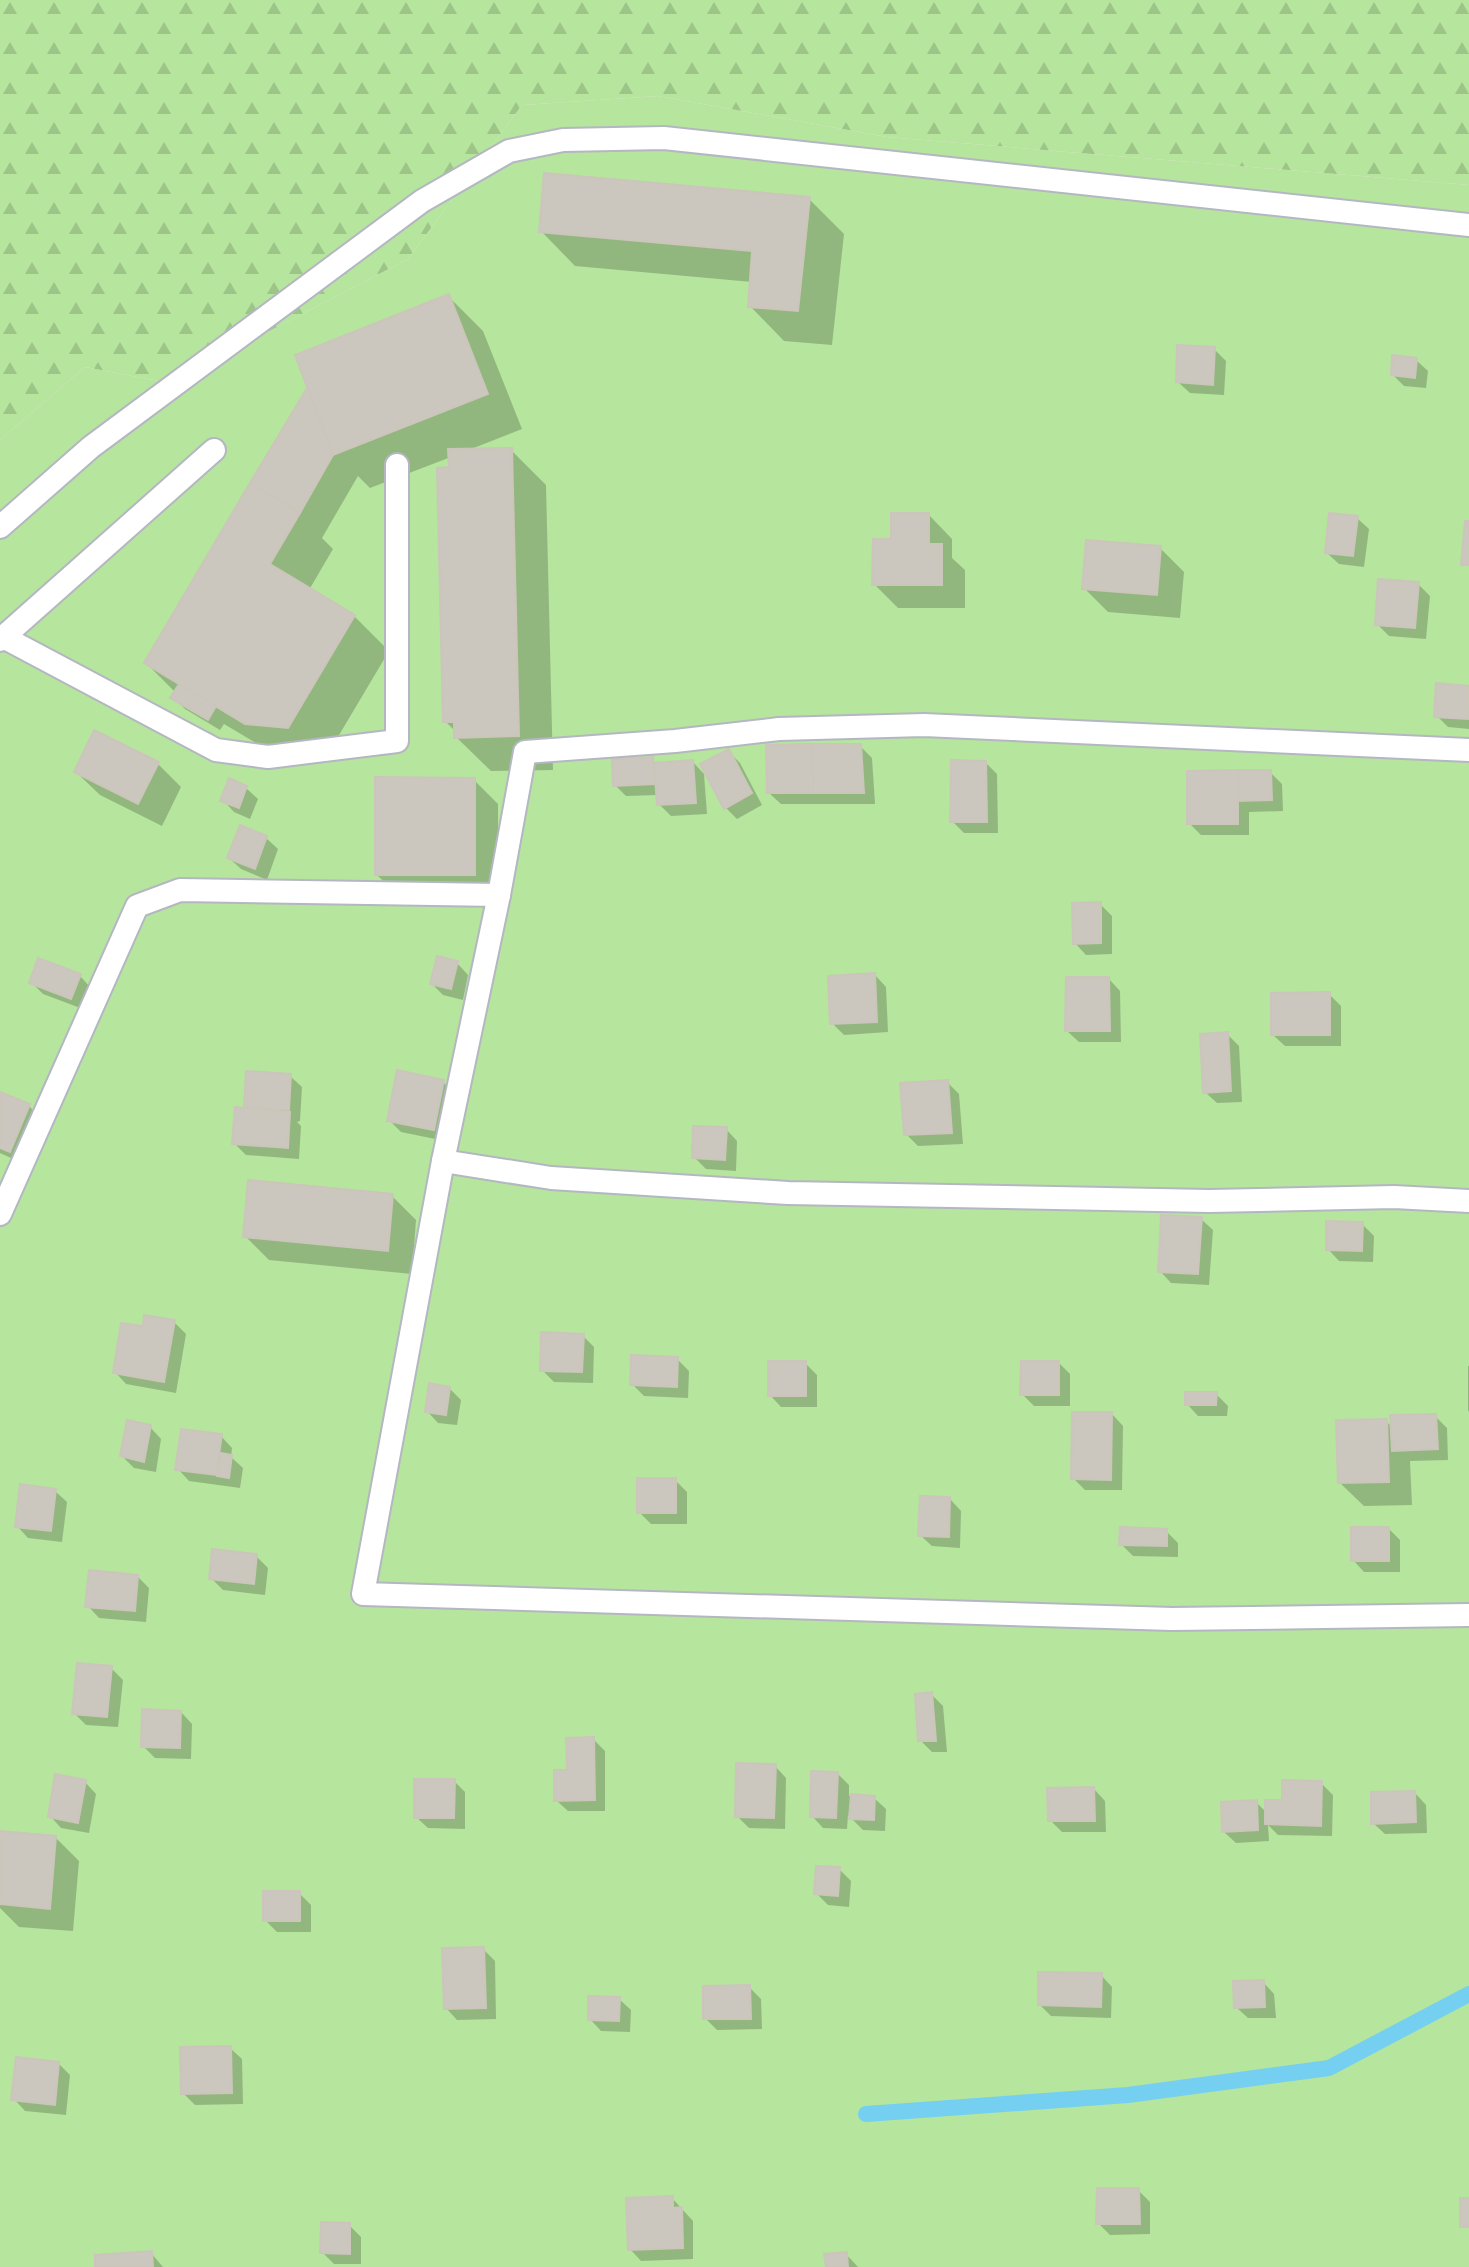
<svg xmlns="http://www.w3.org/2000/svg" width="1469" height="2267" font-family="'DejaVu Sans',sans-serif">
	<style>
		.green { fill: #b6e59e }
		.forest { fill: url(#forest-firs) }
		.shadow { fill: #0003 }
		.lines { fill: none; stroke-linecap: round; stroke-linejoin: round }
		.stream { stroke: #75cff0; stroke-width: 16 }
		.building { fill: #cbc7bf; stroke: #cbc5ba; stroke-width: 2 }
		.service-casing { stroke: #b4b7c1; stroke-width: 26 }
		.service { stroke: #fff; stroke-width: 22 }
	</style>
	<defs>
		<pattern id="forest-firs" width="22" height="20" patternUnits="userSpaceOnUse" patternTransform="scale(2)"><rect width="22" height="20" fill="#b6e59e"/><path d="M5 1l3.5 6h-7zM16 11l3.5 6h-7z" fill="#9dc588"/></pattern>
	</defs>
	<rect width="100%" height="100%" fill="#efe9e1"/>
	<!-- green -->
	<path class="green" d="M658,96L887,137L1469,185V2267H0V440L85,367L169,383L408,259L522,105Z"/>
	<!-- forest -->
	<path class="forest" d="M0,0H1469V185L887,137L658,96L522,105L408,259L169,383L85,367L0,440Z"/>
	<!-- shadow -->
	<g class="shadow">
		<path d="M809,199L844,234L832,345L784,341L750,306L752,282L575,266L541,231Z"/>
		<path d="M449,297L483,331L522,429L466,451L511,450L546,485L553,770L491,771L456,737V732L445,721L451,457L370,488L358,476L322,538L333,549L309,590L354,616L389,651L323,762L281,758L224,724L220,730L185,709L173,697L176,693L146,663L308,391L313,397Z"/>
		<path d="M1214,349L1226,361L1224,395L1190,393L1178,382Z"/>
		<path d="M1416,360L1428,371L1426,388L1404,386L1393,375Z"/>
		<path d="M929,515L952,539V558L965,570V608H898L874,584L893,541Z"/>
		<path d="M1357,518L1369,529L1364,567L1339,564L1327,553Z"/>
		<path d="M1160,548L1184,572L1180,618L1108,612L1084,588Z"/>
		<path d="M1418,584L1430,596L1426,639L1389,636L1377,624Z"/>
		<path d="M1469,688V729L1448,727L1437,716Z"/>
		<path d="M860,746L872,758L875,804H781L769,793Z"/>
		<path d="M729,752L740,763L762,805L737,819L725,807Z"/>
		<path d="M652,759L657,764L693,762L704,774L707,814L671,816L659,804L658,795L626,796L615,785Z"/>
		<path d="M986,763L997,774L998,833H964L952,821Z"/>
		<path d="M158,764L181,787L162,826L100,795L76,772Z"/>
		<path d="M1270,772L1282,784L1283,811L1249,812V835H1201L1189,823Z"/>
		<path d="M474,780L498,804V898H401L377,875Z"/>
		<path d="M246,788L258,799L250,819L234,812L223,800Z"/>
		<path d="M266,838L278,849L267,880L241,869L229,858Z"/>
		<path d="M1100,904L1112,916V954L1086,955L1075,943Z"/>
		<path d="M457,963L468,975L463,1000L443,995L432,984Z"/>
		<path d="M875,975L886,987L888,1032L844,1035L832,1023Z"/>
		<path d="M80,976L91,988L83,1009L43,994L31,982Z"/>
		<path d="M1109,979L1120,991L1121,1042H1079L1067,1031Z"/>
		<path d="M1329,994L1341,1006V1046H1285L1273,1035Z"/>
		<path d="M1227,1034L1239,1046L1242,1102L1217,1103L1205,1092Z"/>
		<path d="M248,1073L290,1076L302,1087L300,1121L297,1122L301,1126L299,1159L246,1155L234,1143L245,1110Z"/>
		<path d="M443,1082L454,1093L445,1141L401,1132L389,1120Z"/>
		<path d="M947,1082L959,1094L963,1144L918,1146L906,1134Z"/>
		<path d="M0,1094L29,1106L40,1117L22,1163L0,1153Z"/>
		<path d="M726,1129L737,1141L736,1171L706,1169L694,1157Z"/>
		<path d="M392,1196L416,1220L412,1274L269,1260L245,1236Z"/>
		<path d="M1201,1219L1213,1230L1209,1285L1171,1283L1160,1271Z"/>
		<path d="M1362,1224L1374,1236L1373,1262L1339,1261L1328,1249Z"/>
		<path d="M174,1322L186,1334L176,1393L126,1384L115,1372L144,1328Z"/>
		<path d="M583,1336L594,1347L593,1383L554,1382L542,1370Z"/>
		<path d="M677,1359L689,1371L688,1398L644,1396L632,1384Z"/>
		<path d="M805,1363L817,1375V1407H781L770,1395Z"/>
		<path d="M1059,1363L1070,1374V1406H1034L1022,1394Z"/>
		<path d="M1468,1366H1469V1412L1468,1410Z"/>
		<path d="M449,1388L461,1400L457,1425L438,1423L427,1411Z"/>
		<path d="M1216,1394L1228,1406L1227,1416H1198L1187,1404Z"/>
		<path d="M1112,1414L1123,1426L1122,1490H1085L1073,1478Z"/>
		<path d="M1435,1416L1447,1428L1448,1460L1410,1461L1412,1505L1364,1506L1340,1483L1386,1421L1393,1428Z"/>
		<path d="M150,1427L161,1439L156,1472L134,1468L122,1456Z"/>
		<path d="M221,1436L232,1448L231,1457L243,1468L240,1488L189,1481L178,1469Z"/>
		<path d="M675,1480L687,1492V1524H651L639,1512Z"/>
		<path d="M55,1491L67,1502L62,1542L28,1538L17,1526Z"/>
		<path d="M950,1499L961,1511L960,1548L932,1546L920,1535Z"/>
		<path d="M1389,1529L1400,1540V1572H1364L1353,1560Z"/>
		<path d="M1166,1531L1178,1543V1557L1133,1556L1121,1544Z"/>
		<path d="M256,1556L268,1568L265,1595L223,1590L211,1578Z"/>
		<path d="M137,1576L149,1588L146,1622L99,1618L88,1606Z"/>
		<path d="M111,1668L123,1680L118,1727L86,1725L74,1713Z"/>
		<path d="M931,1694L943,1706L947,1752H932L920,1740Z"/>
		<path d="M181,1712L192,1724L191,1759L155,1758L143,1746Z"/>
		<path d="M593,1739L605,1751V1811H568L556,1800L569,1772Z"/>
		<path d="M775,1766L786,1778L785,1829L749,1828L737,1816Z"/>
		<path d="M838,1774L849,1785V1796L874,1798L886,1809L885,1831L863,1830L848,1815L847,1829L823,1828L812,1816Z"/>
		<path d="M454,1781L465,1792V1829L428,1828L416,1817Z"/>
		<path d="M85,1782L96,1794L89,1833L61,1828L50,1816Z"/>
		<path d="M1321,1783L1333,1795L1332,1836L1278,1835L1268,1825L1269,1841L1236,1843L1224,1832L1256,1802L1267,1813Z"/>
		<path d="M1094,1789L1105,1801L1106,1832H1062L1050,1820Z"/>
		<path d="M1415,1793L1426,1805L1427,1833L1385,1834L1373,1823Z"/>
		<path d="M55,1837L79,1861L73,1931L19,1927L0,1908V1844Z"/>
		<path d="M839,1869L851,1881L849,1907L828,1905L817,1894Z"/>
		<path d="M299,1893L311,1905V1932H277L265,1920Z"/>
		<path d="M483,1949L495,1961L496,2019L457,2020L446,2008Z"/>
		<path d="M1101,1975L1112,1987L1111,2018L1051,2016L1040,2005Z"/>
		<path d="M1263,1982L1274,1994L1276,2018H1248L1236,2007Z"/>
		<path d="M749,1987L761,1999L762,2029L717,2030L705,2018Z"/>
		<path d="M619,1999L631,2010L630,2032L601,2031L590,2019Z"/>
		<path d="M230,2048L242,2059L243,2104L195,2105L183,2093Z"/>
		<path d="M58,2063L70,2075L66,2115L25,2111L14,2099Z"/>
		<path d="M1138,2190L1150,2202V2234L1110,2235L1098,2223Z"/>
		<path d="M672,2198L693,2221V2259L641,2261L630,2249Z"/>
		<path d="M349,2225L361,2237V2264H334L322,2252Z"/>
		<path d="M151,2253L163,2267H97Z"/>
		<path d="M846,2254L858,2267H828Z"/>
	</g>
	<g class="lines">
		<!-- stream -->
		<path class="stream" d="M866,2114L1128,2095L1329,2068L1469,1994"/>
	</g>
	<!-- building -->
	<g class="building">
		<path d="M544,173L810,197L798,311L748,307L752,251L539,232Z"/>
		<path d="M449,294L488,394L333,455L295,355Z"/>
		<path d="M1177,345L1215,347L1213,385L1176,382Z"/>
		<path d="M1392,355L1417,358L1415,378L1391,375Z"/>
		<path d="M307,388L333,455L300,513L250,483Z"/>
		<path d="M512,448L519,736L454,738V722H443L437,468L449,467L448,449Z"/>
		<path d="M250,483L300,513L270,564L355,615L288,728L245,724L144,663Z"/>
		<path d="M891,513H929V544H942V585H872L873,539H891Z"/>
		<path d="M1329,513L1358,516L1353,556L1325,553Z"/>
		<path d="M1465,521H1469V565H1461Z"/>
		<path d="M1086,540L1161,546L1157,595L1082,589Z"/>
		<path d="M1378,579L1419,582L1415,628L1375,625Z"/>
		<path d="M1436,683L1469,686V719L1434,717Z"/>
		<path d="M179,684L216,706L208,720L170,698Z"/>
		<path d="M94,730L159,762L138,804L74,772Z"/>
		<path d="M812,744H861L864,793H813Z"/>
		<path d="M812,744L813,793H767L766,745Z"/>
		<path d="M729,749L752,793L724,809L700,764Z"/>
		<path d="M653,757L655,784L613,786L612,759Z"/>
		<path d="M693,760L696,803L657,805L654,763Z"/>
		<path d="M951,760L986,761L987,822H950Z"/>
		<path d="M1238,770V824H1187V771Z"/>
		<path d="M1238,770H1271L1272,800L1238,801Z"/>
		<path d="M375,777L475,778V875H375Z"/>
		<path d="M229,778L247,786L239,808L220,801Z"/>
		<path d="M240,825L267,836L255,869L227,858Z"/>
		<path d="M1101,902V943L1073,944L1072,903Z"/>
		<path d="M437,956L458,961L451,989L430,984Z"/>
		<path d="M38,958L81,974L71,999L29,983Z"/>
		<path d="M875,973L877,1022L830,1024L828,976Z"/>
		<path d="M1066,977H1109L1110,1031H1065Z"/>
		<path d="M1330,992V1035H1271V993Z"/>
		<path d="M1228,1032L1231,1091L1203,1093L1200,1034Z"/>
		<path d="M397,1070L444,1080L434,1130L387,1121Z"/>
		<path d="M246,1071L291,1074L289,1110L244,1107Z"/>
		<path d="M948,1080L952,1133L904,1135L900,1083Z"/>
		<path d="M0,1092L30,1104L10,1152L0,1148Z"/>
		<path d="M235,1107L290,1112L288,1148L232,1144Z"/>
		<path d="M693,1126L727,1127L725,1160L692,1158Z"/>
		<path d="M248,1180L393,1194L388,1251L243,1237Z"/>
		<path d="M1161,1215L1202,1217L1198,1274L1158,1272Z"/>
		<path d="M1326,1221L1363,1222L1362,1251L1326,1250Z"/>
		<path d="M144,1315L175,1320L164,1382L113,1373L121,1323L143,1326Z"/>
		<path d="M541,1332L584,1334L582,1372L540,1371Z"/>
		<path d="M631,1355L678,1357L677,1387L630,1385Z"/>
		<rect x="768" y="1361" width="38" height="35"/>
		<path d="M1021,1361H1059V1395H1020Z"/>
		<path d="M429,1383L450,1387L446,1415L425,1412Z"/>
		<path d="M1185,1392H1217L1216,1405H1185Z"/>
		<path d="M1072,1412H1112L1111,1480L1071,1479Z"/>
		<path d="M1436,1414L1438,1449L1392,1451L1390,1415Z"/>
		<path d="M1387,1419L1389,1482L1338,1483L1336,1420Z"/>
		<path d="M127,1420L151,1425L144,1462L120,1456Z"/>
		<path d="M181,1429L222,1434L216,1475L175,1470Z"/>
		<path d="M221,1453L232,1455L229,1478L217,1476Z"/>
		<rect x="637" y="1478" width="39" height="35"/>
		<path d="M20,1484L56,1489L51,1531L15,1527Z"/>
		<path d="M920,1496L950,1497L949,1537L918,1536Z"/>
		<path d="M1120,1527L1167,1529V1546L1119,1545Z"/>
		<rect x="1351" y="1527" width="38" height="34"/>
		<path d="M212,1549L257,1554L254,1584L209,1579Z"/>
		<path d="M89,1570L138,1575L135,1611L85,1607Z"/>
		<path d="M77,1663L112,1666L107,1717L72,1714Z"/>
		<path d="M932,1692L936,1741H918L915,1694Z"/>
		<path d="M142,1709L181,1711L180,1748L141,1747Z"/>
		<path d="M594,1737L595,1800L554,1801V1770H567L566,1738Z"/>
		<path d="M736,1763L776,1764L774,1818L735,1817Z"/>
		<path d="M811,1771L838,1772L836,1818L810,1817Z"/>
		<path d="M55,1774L86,1780L78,1823L48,1817Z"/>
		<path d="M414,1779H455L454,1818H414Z"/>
		<path d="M1282,1780L1322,1781L1321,1826L1265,1824V1800H1282Z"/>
		<path d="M1094,1787L1095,1821H1048L1047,1788Z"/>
		<path d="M1415,1791L1416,1822L1371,1824V1792Z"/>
		<path d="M851,1794L875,1796L874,1820L849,1819Z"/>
		<path d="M1257,1800L1258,1830L1222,1832L1221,1802Z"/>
		<path d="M0,1831L56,1836L50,1909L0,1904Z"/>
		<path d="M816,1866L840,1867L838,1896L814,1894Z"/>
		<rect x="263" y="1891" width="37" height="30"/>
		<path d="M484,1947L486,2008L444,2009L442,1948Z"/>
		<path d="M1038,1972L1102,1973L1101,2007L1038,2005Z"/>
		<path d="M1264,1980L1265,2007L1234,2008L1233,1981Z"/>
		<path d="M750,1985L751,2019H703V1986Z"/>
		<path d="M588,1996L620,1997L619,2021L588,2020Z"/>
		<path d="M231,2046L232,2093L181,2094L180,2047Z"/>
		<path d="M16,2057L59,2062L55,2105L11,2100Z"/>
		<path d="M1097,2188H1139L1140,2224H1096Z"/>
		<path d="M673,2196V2208L682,2207L683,2248L628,2250L626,2198Z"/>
		<rect x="1460" y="2198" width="9" height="29"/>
		<path d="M321,2222L350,2223V2254L320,2253Z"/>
		<path d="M152,2251L153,2267H95V2255Z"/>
		<path d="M847,2252L848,2267H826L824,2254Z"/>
	</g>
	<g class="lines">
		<defs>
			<g id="service">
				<path d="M0,527L91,447L422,201L509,151L563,140L664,138L1469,225"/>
				<path d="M3,637L216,750L268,757L397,741V465"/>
				<path d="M0,640L214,450"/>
				<path d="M1469,750L924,725L779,729L675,741L525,752L499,895L443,1161L363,1594L1172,1619L1469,1615"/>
				<path d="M443,1161L551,1178L788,1193L1209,1201L1394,1197L1469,1201"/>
				<path d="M0,1214L137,906L180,890L499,895"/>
			</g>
		</defs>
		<!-- service casing -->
		<use href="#service" class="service-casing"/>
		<!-- service -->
		<use href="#service" class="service"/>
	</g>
</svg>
